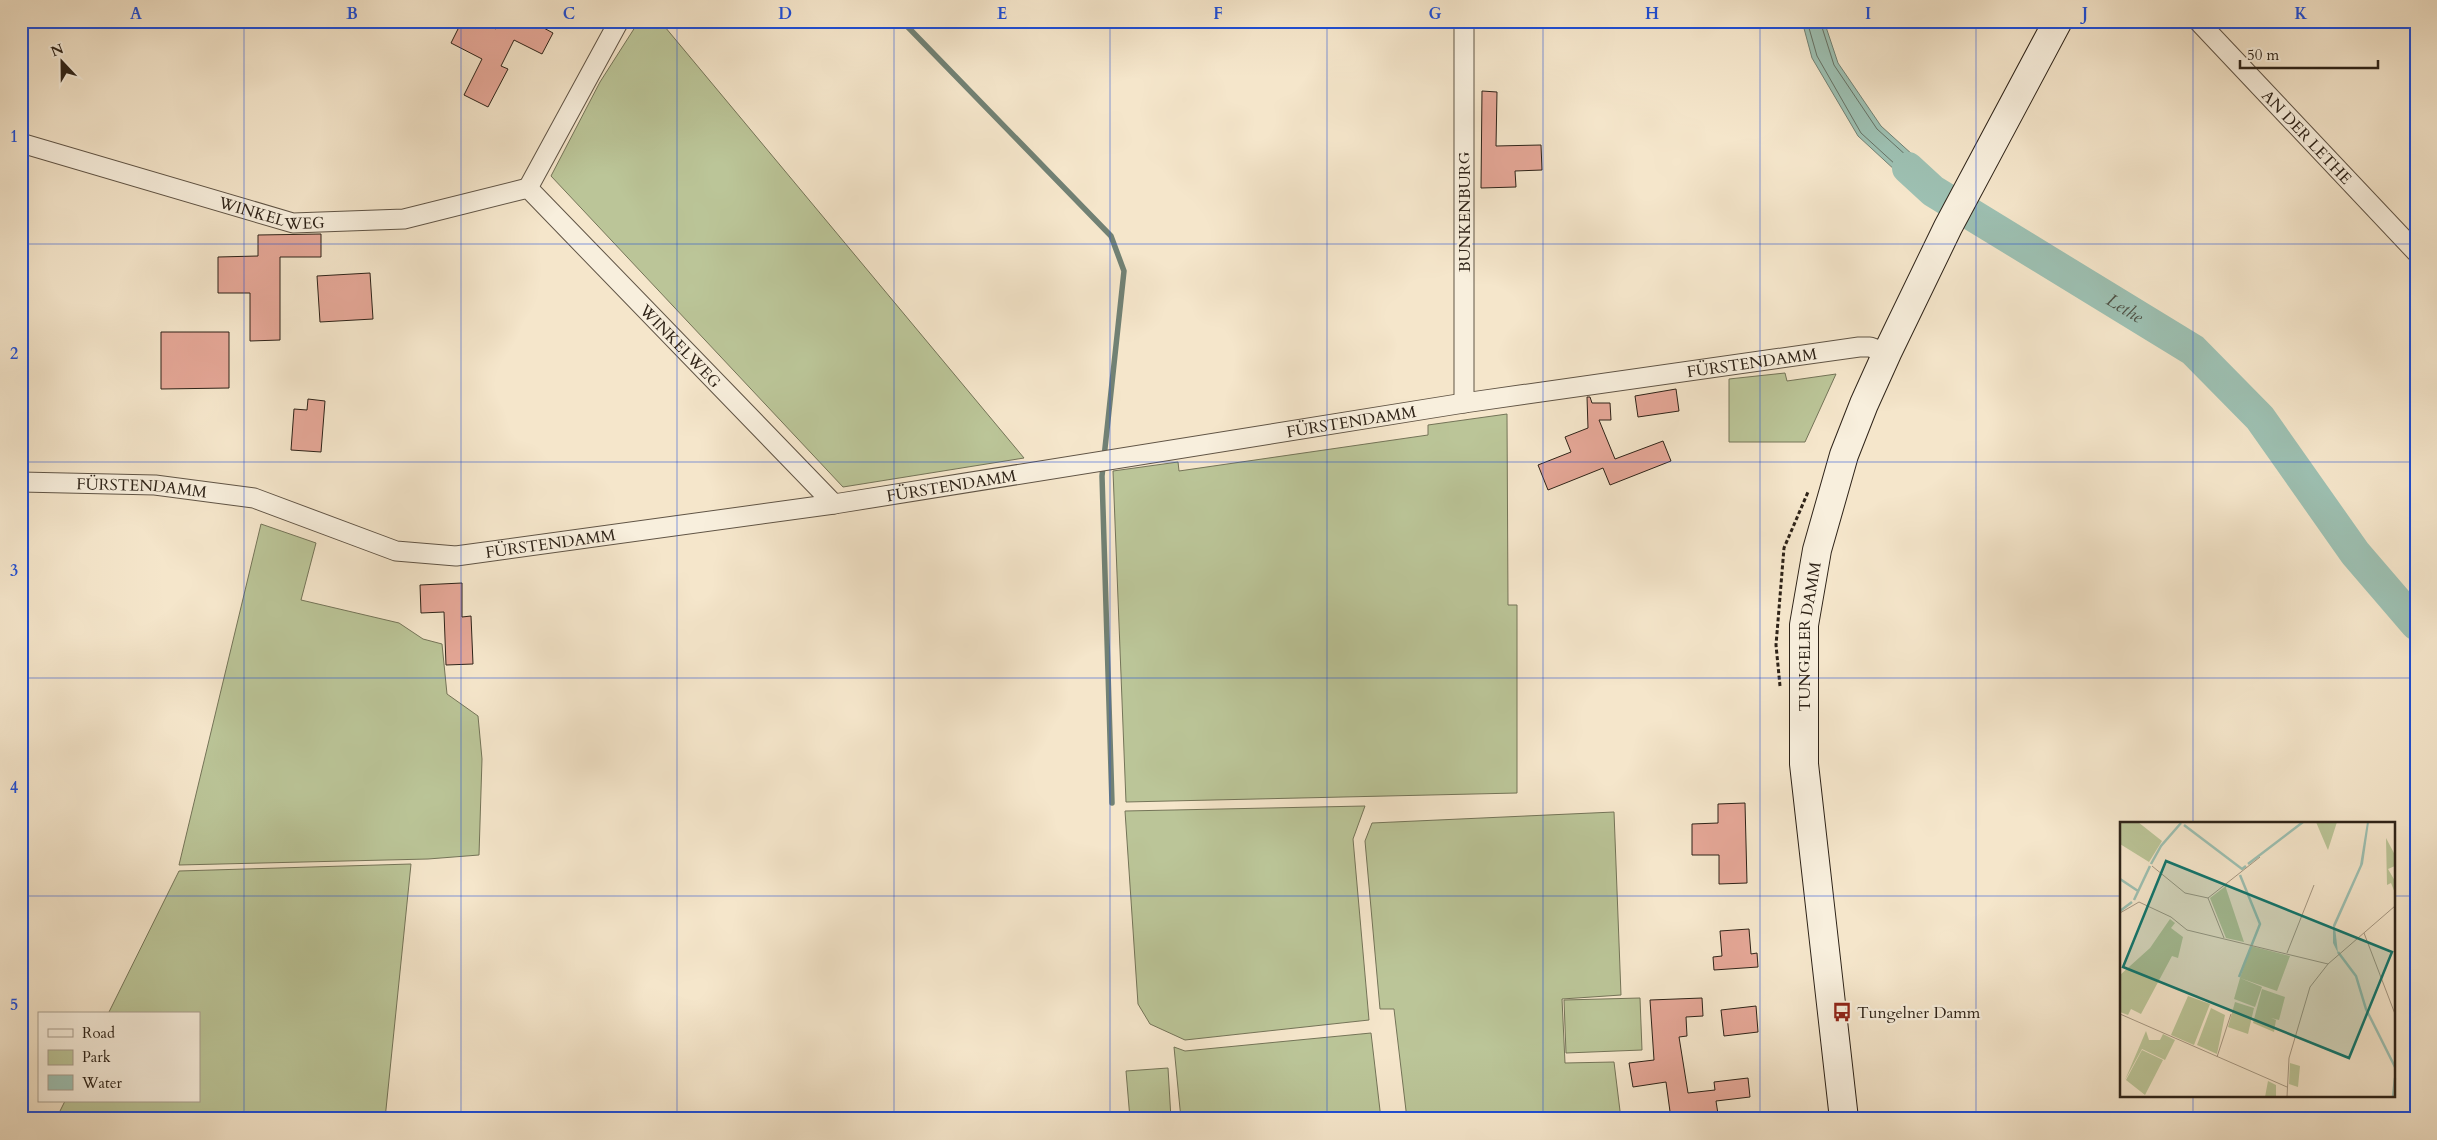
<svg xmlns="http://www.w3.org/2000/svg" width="2437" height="1140" font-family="Cardo,serif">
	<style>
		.green { fill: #bbc598; stroke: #747458 }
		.water { fill: #9dc0b2; stroke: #718174 }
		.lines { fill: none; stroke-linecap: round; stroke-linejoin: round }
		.shore { stroke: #667265; stroke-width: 1 }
		.stream { stroke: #718174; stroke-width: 5.5 }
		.river { stroke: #9dc0b2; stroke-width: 32 }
		.building { fill: #e5a797; stroke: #2e2318 }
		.street-casing { stroke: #605445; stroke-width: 21 }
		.secondary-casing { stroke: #2e2318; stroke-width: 30 }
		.path { stroke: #2e2318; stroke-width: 3; stroke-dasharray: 4 2.5; stroke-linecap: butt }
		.street { stroke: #f8efdd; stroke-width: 19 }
		.secondary { stroke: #f8efdd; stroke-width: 28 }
		.grid { fill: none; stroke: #1d4ed8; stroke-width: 1; stroke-opacity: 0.55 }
		.labels { text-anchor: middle; stroke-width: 4.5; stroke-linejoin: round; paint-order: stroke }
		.street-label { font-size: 16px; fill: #2e2318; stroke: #f8efdd }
		.poi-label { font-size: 16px; fill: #2e2318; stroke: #f8efdd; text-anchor: start }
		.water-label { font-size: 18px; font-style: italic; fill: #4f5246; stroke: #f8efdd }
		.inset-river { fill: none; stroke: #9dc0b2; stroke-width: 2.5 }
		.inset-road { fill: none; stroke: #a59883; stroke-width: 1 }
		.view { fill: #0f766e; fill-opacity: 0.15; stroke: #0f766e; stroke-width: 2.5 }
		.inset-edge { fill: none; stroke: #2e2318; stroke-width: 2.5 }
		.neatline { fill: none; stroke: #1d4ed8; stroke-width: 2 }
		.grid-label { font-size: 16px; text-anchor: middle; font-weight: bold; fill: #1d4ed8 }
	</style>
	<rect width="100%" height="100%" fill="#f5e6cb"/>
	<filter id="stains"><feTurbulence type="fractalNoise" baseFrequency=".004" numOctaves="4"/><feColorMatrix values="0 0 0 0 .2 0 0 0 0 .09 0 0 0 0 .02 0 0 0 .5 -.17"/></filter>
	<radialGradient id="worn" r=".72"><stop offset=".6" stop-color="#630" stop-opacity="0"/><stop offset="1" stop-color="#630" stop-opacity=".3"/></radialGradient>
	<!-- green -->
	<g class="green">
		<path d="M639,21H660L1024,458L843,487L551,176L600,82Z"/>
		<path d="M1785,373L1787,381L1836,374L1805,442H1729V379Z"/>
		<path d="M1507,414L1508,605H1517V793L1126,802L1113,471L1178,462L1179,471L1428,435V425Z"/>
		<path d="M261,524L316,543L301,600L399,623L423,639L442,644L447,694L478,716L482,759L479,855L428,859L179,865Z"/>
		<path d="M1365,806L1353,839L1369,1020L1185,1040L1150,1024L1138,1004L1125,811Z"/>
		<path d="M1614,812L1621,995L1562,999L1565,1063L1614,1062L1621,1119H1407L1394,1009H1380L1365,841L1372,823Z"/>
		<path d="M411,864L385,1119H56L65,1101H199V1014H108L179,871Z"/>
		<path d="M1640,998L1642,1050L1566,1053L1564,1000Z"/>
		<path d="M1371,1033L1381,1119H1181L1174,1047L1185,1051Z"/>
		<path d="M1168,1068L1171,1119H1130L1126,1071Z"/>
	</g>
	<!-- water -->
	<path class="water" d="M1802,21H1824L1838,63L1881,126L1946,185L1935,207L1858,136L1812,58Z"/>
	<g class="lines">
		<!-- shore -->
		<path class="shore" d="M1807,21L1817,56L1861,133L1931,197H1934L1939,185L1877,129L1834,65L1820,21"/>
		<!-- stream -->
		<path class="stream" d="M902,21L1111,236L1124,271L1102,476L1112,803"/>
		<!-- river -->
		<path class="river" id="s1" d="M1908,168L1933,191L2193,350L2260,418L2355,553L2416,624"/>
	</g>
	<!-- building -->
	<g class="building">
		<path d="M462,21H481L496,29L500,21H531L553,33L542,54L514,40L501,66L508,69L488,107L464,95L482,59L451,43Z"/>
		<path d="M1482,91L1497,92L1496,146L1541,145L1542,170L1515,171L1516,187L1481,188Z"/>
		<path d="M321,234V257H280V340L250,341V293H218V257L258,256V235Z"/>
		<path d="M370,273L373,319L320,322L317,276Z"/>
		<path d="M161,332H229V388L161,389Z"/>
		<path d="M1676,389L1679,411L1638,417L1635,396Z"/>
		<path d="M1587,397H1590L1592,403H1610L1611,420H1599L1615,459L1663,441L1671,461L1610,485L1603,468L1548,490L1538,465L1571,452L1565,437L1588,428Z"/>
		<path d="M308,399L325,401L321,452L291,450L294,409L307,410Z"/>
		<path d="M462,583V617L471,616L473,664L446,665L444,612L421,613L420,585Z"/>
		<path d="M1745,803L1747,883L1719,884V855H1692V824L1718,823V804Z"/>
		<path d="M1749,929L1751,954L1757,953L1758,967L1714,970L1713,957L1722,956L1720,931Z"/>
		<path d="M1702,998L1703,1016L1686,1017L1687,1036L1679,1037L1688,1093L1715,1090L1714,1082L1748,1078L1750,1097L1716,1101L1718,1114L1671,1119L1666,1082L1633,1087L1629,1063L1654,1060L1650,1000Z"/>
		<path d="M1756,1006L1758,1032L1724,1036L1721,1010Z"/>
	</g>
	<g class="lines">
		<defs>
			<g id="street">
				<path d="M1464,21V403"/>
				<path id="s2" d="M2198,21L2416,252"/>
				<path id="s3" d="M21,143L293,223L404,219L528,188L834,504"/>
				<path d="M528,188L619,21"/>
				<path id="s4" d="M21,482L155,485L254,498L396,551L456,556L834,504L1464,403L1859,347H1870L1887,353"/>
			</g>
			<g id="secondary">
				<path id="s5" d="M1844,1119L1804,764V625L1817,550L1844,455L1864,404L1887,353L1948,227L2058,21"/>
			</g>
		</defs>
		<!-- street casing -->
		<use href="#street" class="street-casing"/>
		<!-- secondary casing -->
		<use href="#secondary" class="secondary-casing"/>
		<!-- path -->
		<path class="path" d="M1780,686L1776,645L1784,548L1808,492"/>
		<!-- street -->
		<use href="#street" class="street"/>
		<!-- secondary -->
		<use href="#secondary" class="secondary"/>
	</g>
	<!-- grid -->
	<path class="grid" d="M244,21V1119M461,21V1119M677,21V1119M894,21V1119M1110,21V1119M1327,21V1119M1543,21V1119M1760,21V1119M1976,21V1119M2193,21V824M21,244H2416M21,462H2416M21,678H2416M21,896H2121M2393,896H2416M2193,1096V1119"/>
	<!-- icons -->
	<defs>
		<symbol id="bus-bare" viewBox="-9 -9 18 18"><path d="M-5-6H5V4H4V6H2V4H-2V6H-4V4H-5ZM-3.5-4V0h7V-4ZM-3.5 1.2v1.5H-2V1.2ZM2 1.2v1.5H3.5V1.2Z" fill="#8f2418" stroke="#f8efdd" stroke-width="2.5" paint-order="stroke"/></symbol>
	</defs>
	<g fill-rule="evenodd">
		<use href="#bus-bare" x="1828" y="998" width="28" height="28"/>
	</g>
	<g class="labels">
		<!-- street labels -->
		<g class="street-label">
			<text dy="6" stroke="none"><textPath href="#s2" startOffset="159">AN DER LETHE</textPath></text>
			<text dy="6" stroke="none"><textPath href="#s3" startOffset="261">WINKELWEG</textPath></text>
			<text transform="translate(1464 212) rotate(-90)" y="6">BUNKENBURG</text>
			<text dy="6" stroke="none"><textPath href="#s3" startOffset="742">WINKELWEG</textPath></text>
			<text dy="6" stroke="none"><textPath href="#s4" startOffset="1756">FÜRSTENDAMM</textPath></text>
			<text dy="6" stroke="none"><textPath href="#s4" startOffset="1351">FÜRSTENDAMM</textPath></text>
			<text dy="6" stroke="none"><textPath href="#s4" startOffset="946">FÜRSTENDAMM</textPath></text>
			<text dy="6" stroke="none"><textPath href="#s4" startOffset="121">FÜRSTENDAMM</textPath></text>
			<text dy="6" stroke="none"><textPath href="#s4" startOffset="541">FÜRSTENDAMM</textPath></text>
			<text dy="6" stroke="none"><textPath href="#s5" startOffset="485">TUNGELER DAMM</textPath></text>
		</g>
		<!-- poi labels -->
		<g class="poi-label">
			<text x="1857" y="1018">Tungelner Damm</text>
		</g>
		<!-- water labels -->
		<g class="water-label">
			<text dy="6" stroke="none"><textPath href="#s1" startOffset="259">Lethe</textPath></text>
		</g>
	</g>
	<!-- overview -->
	<g transform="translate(2120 822)">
		<rect width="275" height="275" fill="#f5e6cb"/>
		<path d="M0,0H18L42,19L29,40L0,22ZM196,0H217L208,28L207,26ZM266,16L275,33V44L268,47L275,59V71L271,61L267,63ZM107,63L106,66L124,120L106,116L90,76ZM50,97L55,101L51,106L63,115L58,136L52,134L21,192L11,187L8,193L0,190V153L30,126ZM131,124L170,134L157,169L120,156ZM120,156L142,165L135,185L114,177ZM142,167L165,175L159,198L151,196L156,198L154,210L133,201ZM68,174L90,182L74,223L51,213ZM115,180L134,186L128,212L108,205ZM91,186L105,193L97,232L77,223ZM26,209L29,218H40L43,212L55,218L45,238L22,227L5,258ZM22,228L43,238L25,273L6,258ZM170,241L180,244L178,265L169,262ZM148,259L156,263V275H145Z" fill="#bbc598"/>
		<path d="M247,0H249L243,42L215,105L218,131L213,121V103L240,43Z" fill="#9dc0b2"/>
		<path class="inset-river" d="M64,3L122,47L126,44M31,42L41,24L61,1M128,42L183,0M0,57L18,69M14,78L30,44M0,89L12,80M218,130L236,154L246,187L275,245M119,155L140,102L120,53M273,275L275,256"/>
		<path class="inset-road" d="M32,44L65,71L88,76L104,116M88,76L140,35M0,91L19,80L51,95L67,108L208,142M244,111L275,192M167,131L194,63M0,192L167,265M97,235L111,192M167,275L169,236L190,165L208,142L275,84"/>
		<path class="view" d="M46,39L272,130L229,236L3,145Z"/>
		<rect width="275" height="275" class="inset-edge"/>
	</g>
	<!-- margin -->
	<rect width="2437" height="1140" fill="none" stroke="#f5e6cb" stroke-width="55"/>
	<!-- legend -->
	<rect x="38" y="1012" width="162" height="90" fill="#f8efdd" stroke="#a79d8e"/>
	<rect x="48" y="1029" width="25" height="8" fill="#f8efdd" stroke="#a79d8e"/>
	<text x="82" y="1038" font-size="15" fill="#2e2318">Road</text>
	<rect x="48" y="1050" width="25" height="15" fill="#bbc598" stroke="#a79d8e"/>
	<text x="82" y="1062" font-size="15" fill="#2e2318">Park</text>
	<rect x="48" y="1075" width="25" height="15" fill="#9dc0b2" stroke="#a79d8e"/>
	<text x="82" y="1088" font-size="15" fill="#2e2318">Water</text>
	<!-- north arrow -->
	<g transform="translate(62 62) rotate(338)" stroke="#f8efdd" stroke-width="4" paint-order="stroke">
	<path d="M0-4L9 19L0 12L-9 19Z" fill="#2e2318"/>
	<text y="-8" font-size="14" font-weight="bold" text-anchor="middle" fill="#2e2318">N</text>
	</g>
	<!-- scale -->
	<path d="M2240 60v8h138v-8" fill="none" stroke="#2e2318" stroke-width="2.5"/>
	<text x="2247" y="60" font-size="15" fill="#2e2318" stroke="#f8efdd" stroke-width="4" paint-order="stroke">50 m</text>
	<rect x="28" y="28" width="2382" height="1084" class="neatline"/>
	<g class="grid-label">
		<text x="136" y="19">A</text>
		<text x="352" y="19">B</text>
		<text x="569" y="19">C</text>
		<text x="785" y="19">D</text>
		<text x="1002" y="19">E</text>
		<text x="1218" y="19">F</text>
		<text x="1435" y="19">G</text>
		<text x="1652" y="19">H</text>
		<text x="1868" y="19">I</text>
		<text x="2085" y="19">J</text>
		<text x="2301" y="19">K</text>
		<text x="14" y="142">1</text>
		<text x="14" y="359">2</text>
		<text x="14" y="576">3</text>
		<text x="14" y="793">4</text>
		<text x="14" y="1010">5</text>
	</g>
	<rect width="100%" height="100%" filter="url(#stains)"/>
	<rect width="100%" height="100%" fill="url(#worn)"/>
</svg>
